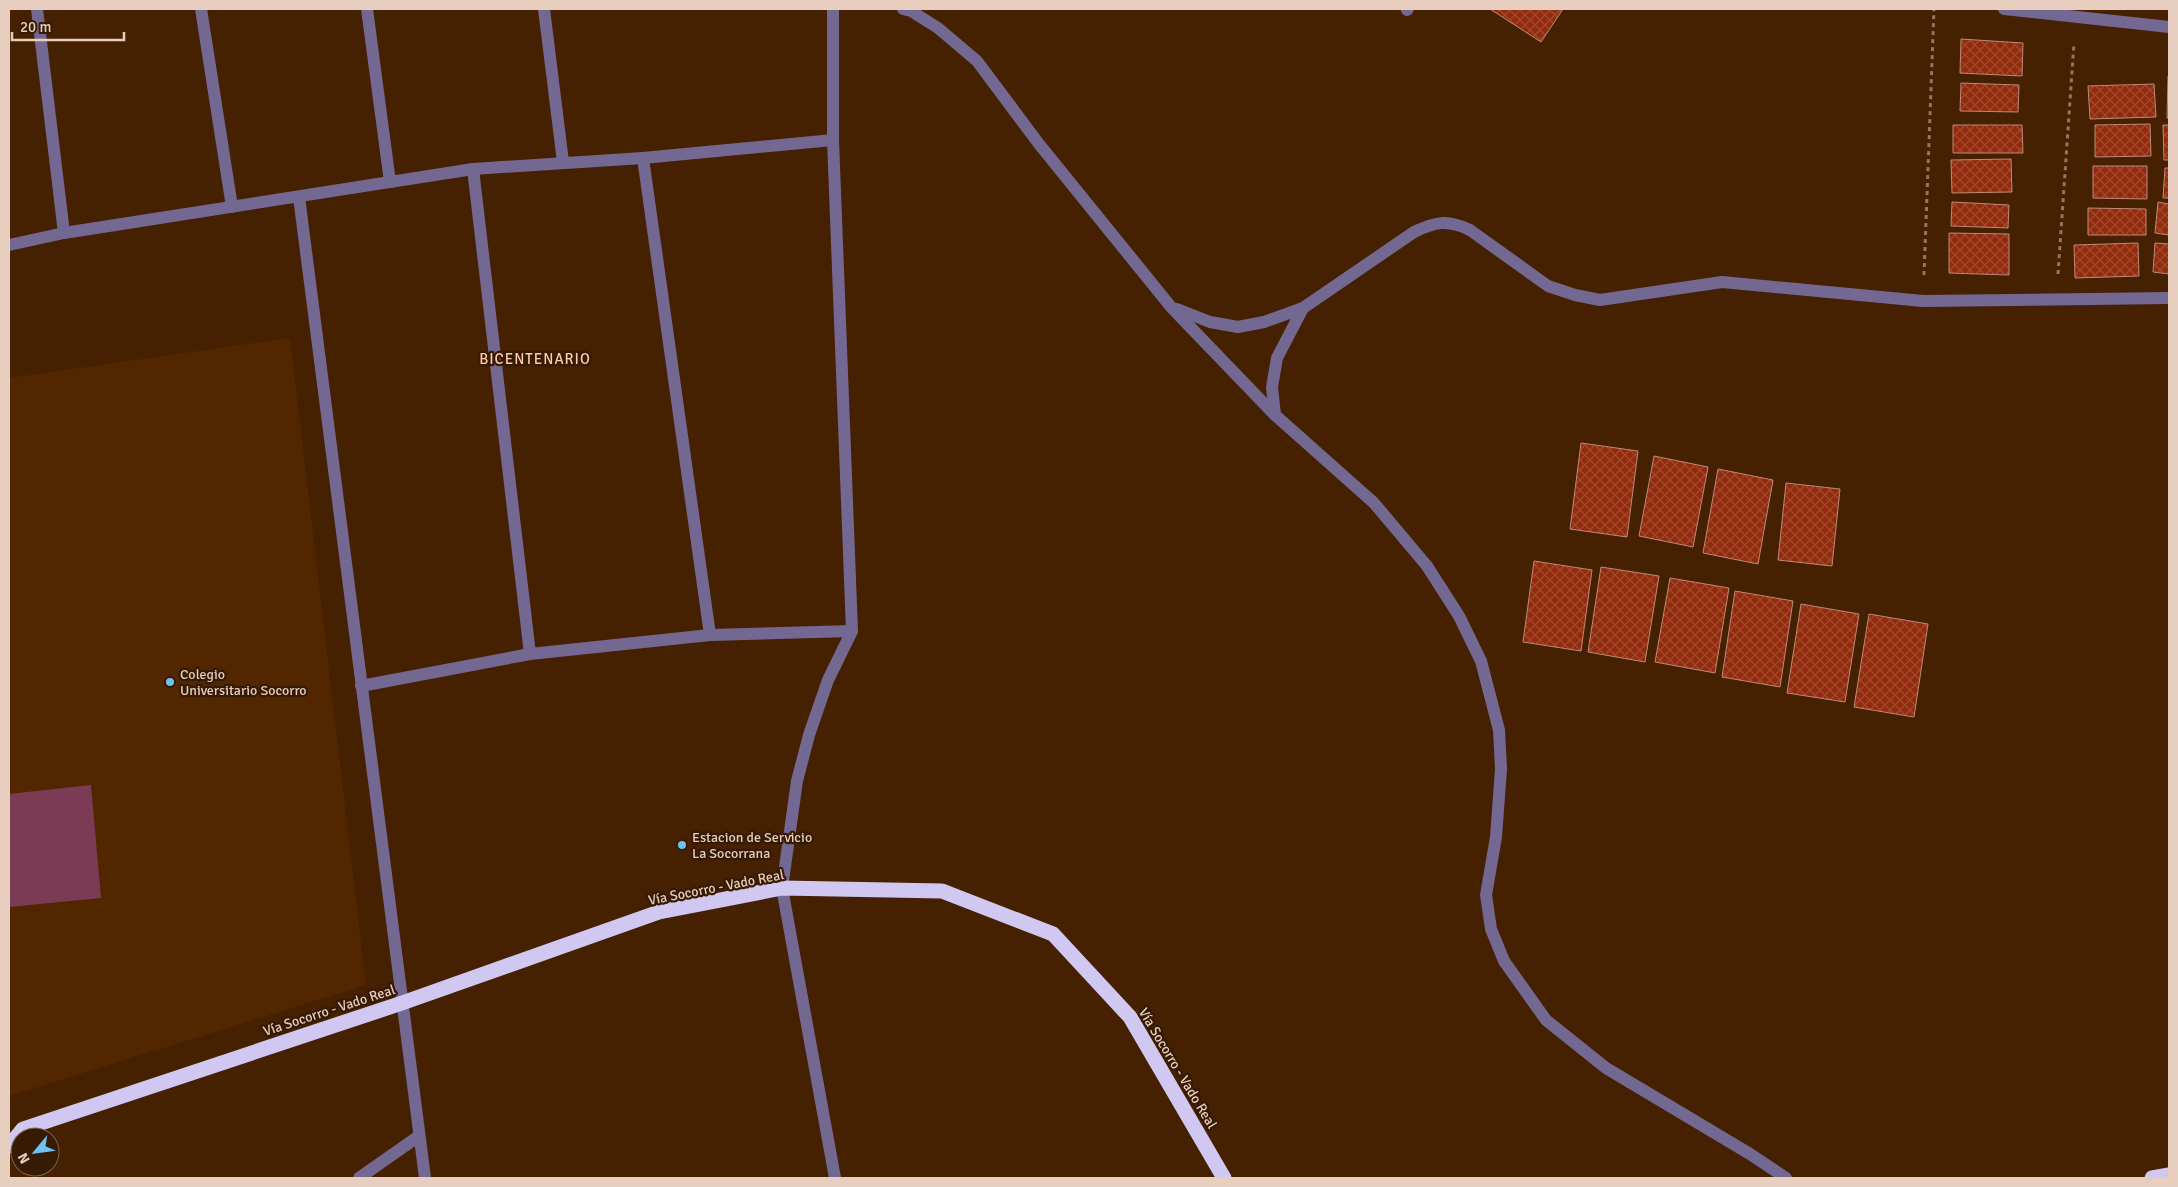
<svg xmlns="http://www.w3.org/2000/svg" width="2178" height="1187" font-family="Signika,sans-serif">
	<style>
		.built { fill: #522700 }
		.green { fill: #7b3b55 }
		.building { fill: url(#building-cross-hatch); stroke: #bf897a }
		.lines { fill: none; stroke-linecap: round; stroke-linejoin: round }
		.path { stroke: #95765e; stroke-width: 3; stroke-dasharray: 4 4; stroke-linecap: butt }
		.minor { stroke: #736892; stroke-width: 12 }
		.highway { stroke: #d1c8f1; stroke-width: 15 }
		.poi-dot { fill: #6ec2f3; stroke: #361a03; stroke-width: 2 }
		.labels { text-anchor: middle; stroke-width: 4.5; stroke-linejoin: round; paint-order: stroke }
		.poi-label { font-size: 14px; fill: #e7cebe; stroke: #361a03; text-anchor: start }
		.street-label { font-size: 14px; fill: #e7cebe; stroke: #361a03 }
		.neighbourhood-label { font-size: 15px; letter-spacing: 1px; fill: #fcccab; stroke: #361a03 }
	</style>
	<defs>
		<pattern id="building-cross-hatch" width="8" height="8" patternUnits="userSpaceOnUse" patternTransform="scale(1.25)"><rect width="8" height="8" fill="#922b0c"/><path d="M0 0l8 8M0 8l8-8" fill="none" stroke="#a1492e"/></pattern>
	</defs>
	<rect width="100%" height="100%" fill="#452001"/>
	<!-- built -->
	<path class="built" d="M290,338L366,985L9,1096V378Z"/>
	<!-- green -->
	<path class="green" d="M91,785L101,898L9,907V794Z"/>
	<!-- building -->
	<g class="building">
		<path d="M1490,9H1563L1541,42Z"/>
		<path d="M1961,39L2023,43L2022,76L1960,73Z"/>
		<path d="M2168,76H2169V118H2167Z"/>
		<path d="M1961,83L2019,85L2018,112L1960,111Z"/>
		<path d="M2154,84L2156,117L2090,119L2088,86Z"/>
		<path d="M2150,124L2151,156L2095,157V125Z"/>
		<path d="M1953,125H2022L2023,153H1953Z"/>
		<path d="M2163,125H2169V160H2164Z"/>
		<path d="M2011,159L2012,192L1952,193L1951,160Z"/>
		<path d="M2093,166H2147V199L2093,198Z"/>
		<path d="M2165,168H2169V198H2163Z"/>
		<path d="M1952,202L2009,205L2008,228L1951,226Z"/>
		<path d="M2158,202L2169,204V235L2155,233Z"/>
		<path d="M2088,208L2146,209V235H2088Z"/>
		<path d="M1949,233L2009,234V275L1949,273Z"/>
		<path d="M2138,243L2139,276L2075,278L2074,245Z"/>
		<path d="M2155,243L2169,244V274L2153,272Z"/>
		<path d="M1581,443L1638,451L1627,537L1570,529Z"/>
		<path d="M1654,456L1708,467L1693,547L1639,536Z"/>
		<path d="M1718,469L1773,480L1758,564L1703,553Z"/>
		<path d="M1786,483L1840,489L1832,566L1778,560Z"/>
		<path d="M1534,561L1592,570L1581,651L1523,642Z"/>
		<path d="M1601,567L1659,576L1645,662L1588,652Z"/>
		<path d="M1670,578L1729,588L1715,673L1655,662Z"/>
		<path d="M1735,591L1793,601L1780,687L1722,677Z"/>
		<path d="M1801,604L1859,614L1845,702L1787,693Z"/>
		<path d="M1869,614L1928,624L1914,717L1854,707Z"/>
	</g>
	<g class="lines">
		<!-- path -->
		<g class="path">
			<path d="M2058,274L2074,43"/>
			<path d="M1924,275L1934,9"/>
		</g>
		<!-- minor -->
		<g class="minor">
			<path d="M37,9L64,233"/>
			<path d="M201,9L232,207"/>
			<path d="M367,9L390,182"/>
			<path d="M544,9L563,162"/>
			<path d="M833,9V140L852,631L828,680L809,735L797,781L782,888L835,1178"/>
			<path d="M903,9L911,11L938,28L977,61L1039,144L1171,307L1275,415L1374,503L1427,566L1459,616L1481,661L1499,730L1501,769L1496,837L1486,895L1491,929L1504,961L1546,1020L1606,1068L1750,1154L1786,1178"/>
			<path d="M2004,9L2169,27"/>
			<path d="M1407,10L1408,9"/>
			<path d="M643,158L710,635"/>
			<path d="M473,169L530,654"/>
			<path d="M299,197L425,1178"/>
			<path d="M9,245L64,233L473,169L643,158L833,140"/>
			<path d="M1177,309L1210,322L1238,327L1264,322L1303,308L1414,232C1435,222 1447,219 1470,230L1548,286L1575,295L1600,300L1722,282L1923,301L2169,298"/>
			<path d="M1275,415L1272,387L1277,358L1303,308"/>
			<path d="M361,686L530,654L710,635L852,631"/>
			<path d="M359,1178L419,1136"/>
		</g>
		<!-- highway -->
		<g class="highway">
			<path d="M9,1146L23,1129L402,1003L659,912L782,888L942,891L1053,934L1130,1017L1224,1178"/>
			<path d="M2152,1178L2169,1175"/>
		</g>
	</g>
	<!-- markers -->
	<g class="poi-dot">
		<circle cx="170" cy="682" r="5"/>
		<circle cx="682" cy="845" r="5"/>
	</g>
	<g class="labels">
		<!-- poi labels -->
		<g class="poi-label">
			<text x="180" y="679">Colegio<tspan x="180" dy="16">Universitario Socorro</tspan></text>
			<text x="692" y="842">Estacion de Servicio<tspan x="692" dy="16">La Socorrana</tspan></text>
		</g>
		<!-- street labels -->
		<g class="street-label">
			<text transform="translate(716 887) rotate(-11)" y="5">Vía Socorro - Vado Real</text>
			<text transform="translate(329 1010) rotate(-18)" y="5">Vía Socorro - Vado Real</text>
			<text transform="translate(1178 1068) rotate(59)" y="5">Vía Socorro - Vado Real</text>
		</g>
		<!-- neighbourhood labels -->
		<g class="neighbourhood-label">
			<text x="535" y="364">BICENTENARIO</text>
		</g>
	</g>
	<!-- border -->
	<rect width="2178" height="1187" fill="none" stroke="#e7cebe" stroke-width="20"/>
	<!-- north arrow -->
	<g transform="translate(35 1152) rotate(241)"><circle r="24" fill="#361a03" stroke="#7d624e"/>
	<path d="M0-4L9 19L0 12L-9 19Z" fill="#6ec2f3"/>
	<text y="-8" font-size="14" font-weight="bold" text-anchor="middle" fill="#e7cebe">N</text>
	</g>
	<!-- scale -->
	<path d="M12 32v8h112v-8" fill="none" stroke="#e7cebe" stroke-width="2.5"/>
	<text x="20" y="32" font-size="15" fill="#e7cebe" stroke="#361a03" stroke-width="4" paint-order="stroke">20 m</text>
</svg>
